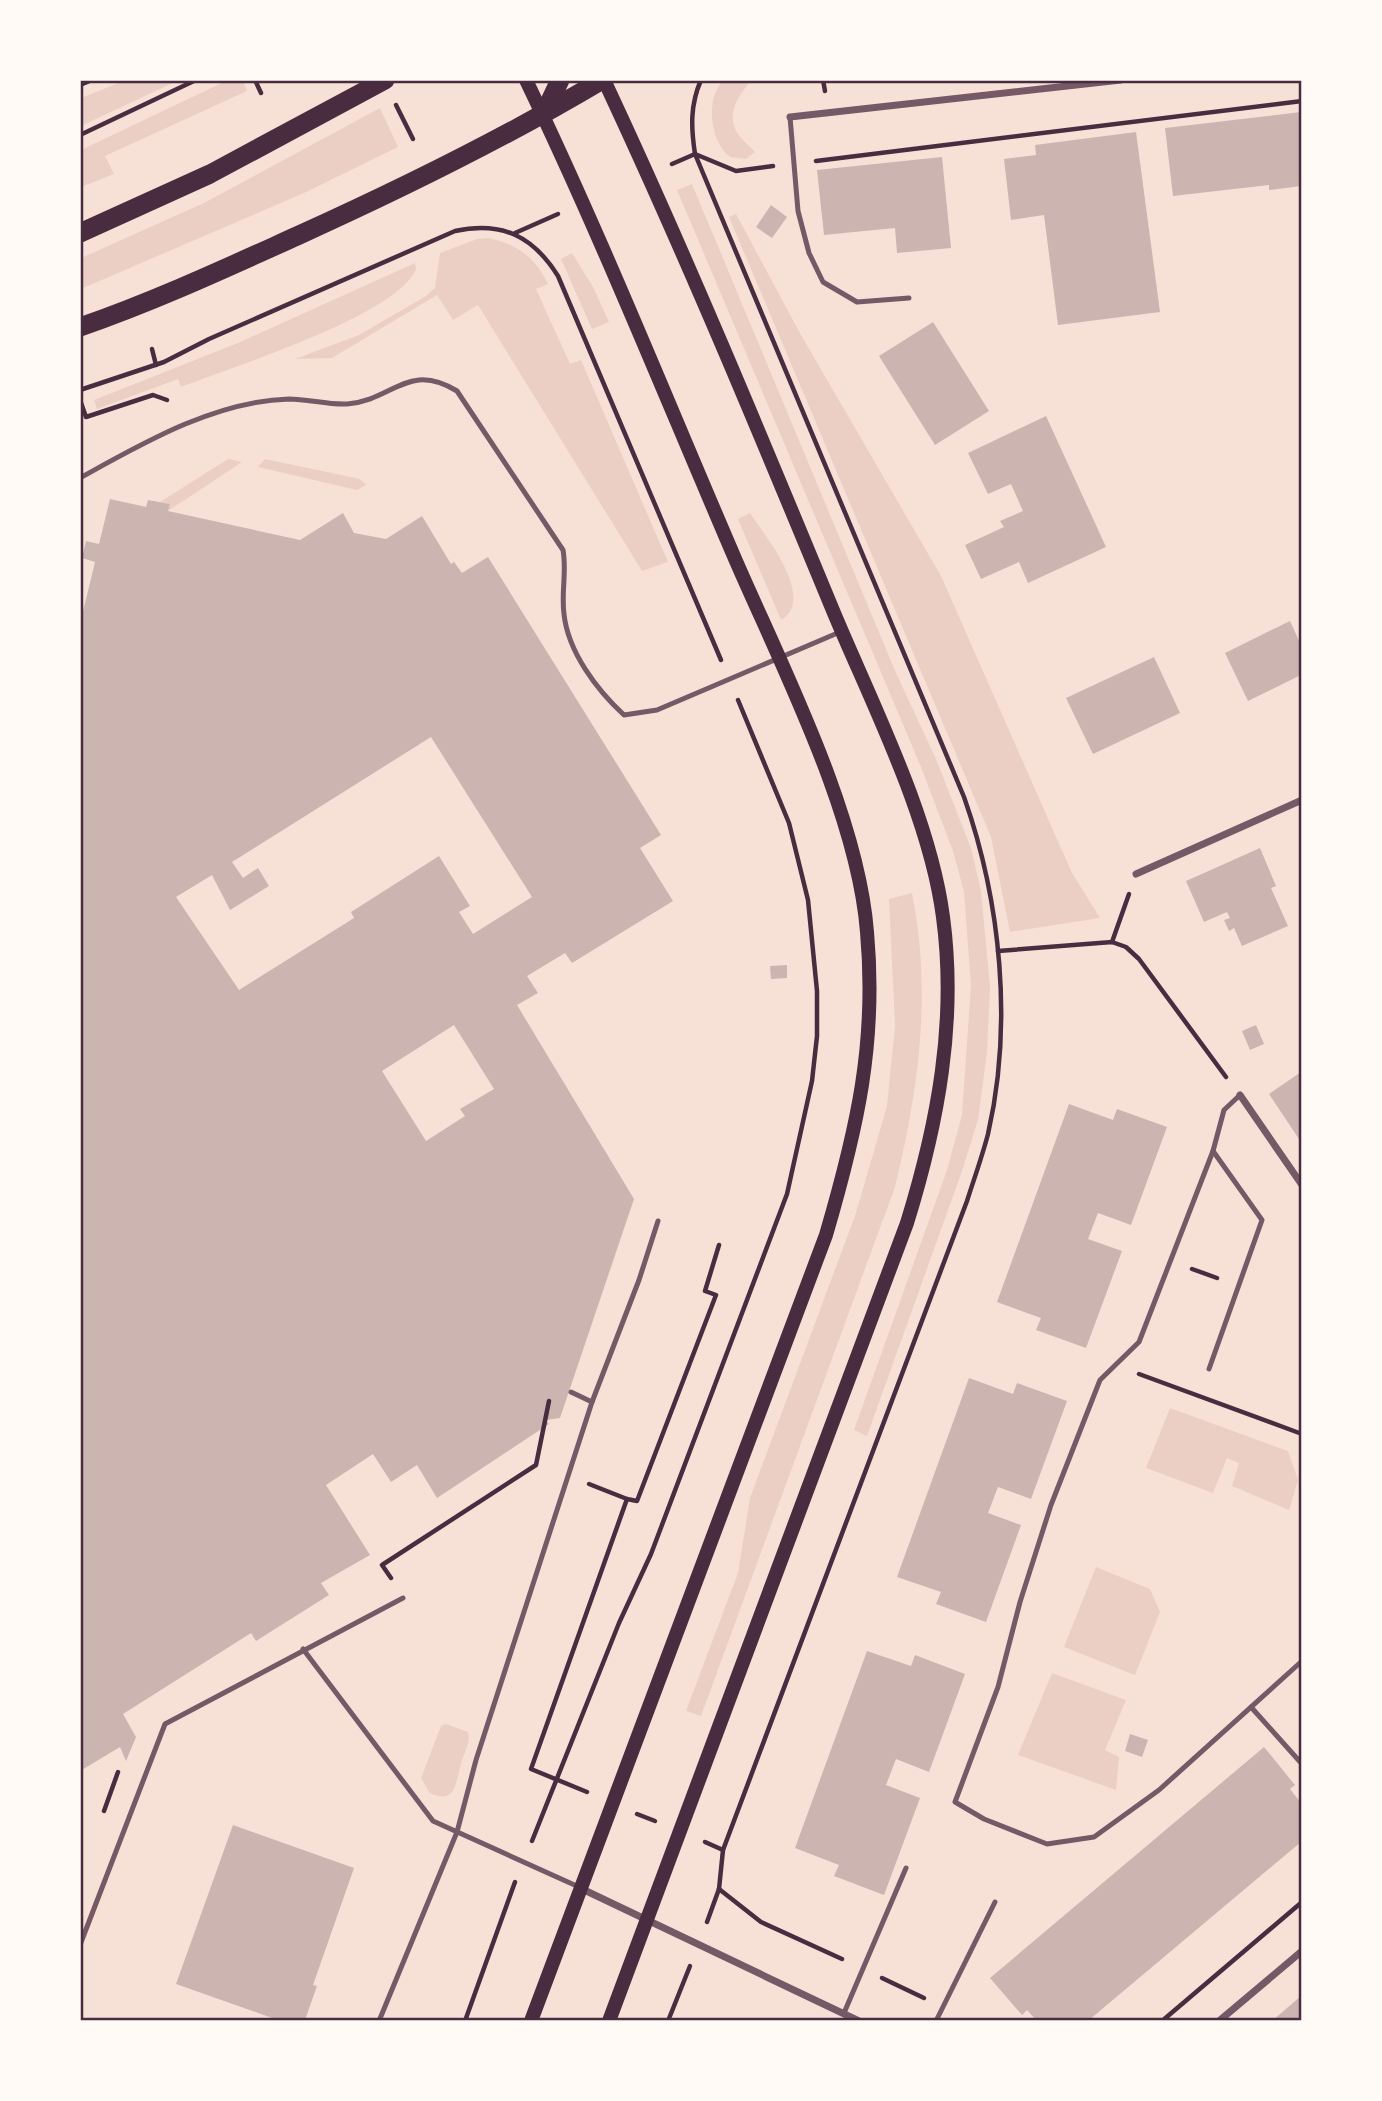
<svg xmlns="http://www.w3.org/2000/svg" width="1382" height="2101" font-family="Mulish,sans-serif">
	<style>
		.green { fill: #ebcfc5 }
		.building { fill: #ccb4b1; fill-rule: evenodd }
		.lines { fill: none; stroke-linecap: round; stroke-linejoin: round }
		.path { stroke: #4a2c40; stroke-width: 4.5 }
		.service { stroke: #755966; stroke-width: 5 }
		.minor { stroke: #755966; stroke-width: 7 }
		.secondary { stroke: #4a2c40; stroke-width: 14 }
		.trunk { stroke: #4a2c40; stroke-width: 19 }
		.neatline { fill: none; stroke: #4a2c40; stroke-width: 2.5 }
	</style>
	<rect width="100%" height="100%" fill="#f7e1d7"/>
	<!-- green -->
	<g class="green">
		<path d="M126,80L177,81L81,126V98Z"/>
		<path d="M228,80L243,81L247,91L105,156L114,174L81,187V150Z"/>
		<path d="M723,81H751C736,98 723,119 743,140C747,145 751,147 755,152L746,159L730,157C710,142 705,98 723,81Z"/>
		<path d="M380,108L398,147L304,193L81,289V258L204,203Z"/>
		<path d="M692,184L896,673L936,759L971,848L981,891L990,987L987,1052L978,1120L961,1174L867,1436L854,1430L947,1170L962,1115L971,985L964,892L953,851L921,767L677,190Z"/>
		<path d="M736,214L801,335L941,576L1072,873L1100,918L1010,932L991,837L729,217Z"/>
		<path d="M489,238C518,245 535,257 548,284L536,289L570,364L581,360L668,562L642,571L478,305L453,320L437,295L332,358L295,359L359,335L426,296L435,288L440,253L477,239Z"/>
		<path d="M572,253L593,287L609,322L592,329L561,259Z"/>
		<path d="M415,263L416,269C397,316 231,367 181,387L178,379L97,409L94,400L238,343Z"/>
		<path d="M228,459L242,462L168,511L170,504L160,502Z"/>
		<path d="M265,459L360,479L366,485L357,490L258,467Z"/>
		<path d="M750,513C765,536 817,598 781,620L738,519Z"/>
		<path d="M912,893C932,994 919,1088 895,1187L701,1716L686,1711L738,1573L750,1498L856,1213L887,1106L895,1026L889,899Z"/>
		<path d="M1170,1408L1288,1451L1298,1480L1289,1510L1232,1486L1239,1463L1227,1458L1213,1493L1146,1468Z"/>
		<path d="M1096,1567L1150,1589L1160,1612L1135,1675L1064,1647Z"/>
		<path d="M1052,1673L1126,1700L1105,1750L1119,1757L1116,1790L1018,1755Z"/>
		<path d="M446,1724L468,1732C471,1742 464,1753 461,1764C456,1781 456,1806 430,1793L421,1778L441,1726Z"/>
	</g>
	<!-- building -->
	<g class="building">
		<path d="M1301,112V186L1269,190V185L1173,196L1165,128Z"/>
		<path d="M1136,132L1160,312L1058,325L1044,215L1011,220L1004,159L1036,155L1035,145Z"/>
		<path d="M942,157L951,248L897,253L895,228L824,235L817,170Z"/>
		<path d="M771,205L787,217L772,238L756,227Z"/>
		<path d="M933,322L989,411L935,445L879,356Z"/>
		<path d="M1046,416L1106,547L1028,583L1019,562L981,579L965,545L1004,527L1000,521L1023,511L1011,484L988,494L968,453Z"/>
		<path d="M110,499L146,507L148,500L170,504L168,511L300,540L343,513L354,533L386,539L422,516L451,564L454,562L462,573L488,557L661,835L640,848L673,901L572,963L565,953L527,976L538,993L517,1005L634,1199L560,1418L546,1420L549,1424L437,1498L417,1465L391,1482L373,1454L326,1485L370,1555L321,1583L329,1595L256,1641L251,1633L123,1714L136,1737L126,1761L120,1747L80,1771V624L95,562L82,558L86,541L99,544ZM431,737L532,897L473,934L459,912L470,906L439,856L351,912L354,918L239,990L176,897L212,875L230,910L269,886L258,868L243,878L232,862ZM454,1025L494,1089L460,1109L465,1116L426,1141L382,1071Z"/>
		<path d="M1290,621L1301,645V675L1248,701L1225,653Z"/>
		<path d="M1154,657L1180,713L1093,754L1066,698Z"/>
		<path d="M1260,848L1276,886L1271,888L1288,926L1242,946L1234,928L1229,931L1224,920L1230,918L1227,912L1204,922L1186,881Z"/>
		<path d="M787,965V978L771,979L770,966Z"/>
		<path d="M1256,1025L1264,1044L1250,1050L1242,1031Z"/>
		<path d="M1301,1072V1142L1269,1094Z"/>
		<path d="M1069,1104L1113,1120L1117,1109L1167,1127L1131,1225L1098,1213L1088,1239L1122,1251L1086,1348L1036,1330L1041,1318L997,1302Z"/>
		<path d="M969,1378L1013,1394L1017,1383L1067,1401L1031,1499L998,1487L988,1513L1021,1525L986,1622L936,1604L941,1592L897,1577Z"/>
		<path d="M867,1651L911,1666L915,1655L965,1674L929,1772L896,1759L886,1785L920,1798L884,1895L834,1876L839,1865L795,1848Z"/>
		<path d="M1130,1734L1148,1740L1142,1757L1125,1751Z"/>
		<path d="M1264,1747L1295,1785L1290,1789L1301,1803V1842L1089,2020H1036L1027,2010L1022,2015L990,1978Z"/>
		<path d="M233,1825L354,1868L313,1985L317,1986L305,2020H278L176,1984Z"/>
		<path d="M1301,1996V2020H1273Z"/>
	</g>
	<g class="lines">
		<!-- path -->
		<g class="path">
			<path d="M255,80L261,93"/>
			<path d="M701,80C690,105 691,128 695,154L964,797C1001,902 1013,1025 988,1134C982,1157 974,1179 967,1201L723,1850L719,1889L707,1922"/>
			<path d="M823,80L825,91"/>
			<path d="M80,85L92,80"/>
			<path d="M396,105L413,139"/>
			<path d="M80,135L196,80"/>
			<path d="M816,161L1302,101"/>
			<path d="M672,164L695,154L736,171L773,166"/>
			<path d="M515,233L558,214"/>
			<path d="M152,349L156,365"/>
			<path d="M80,390L164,362L209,339L455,231C502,221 533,236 558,276L721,660"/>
			<path d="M80,400L86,417L153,395L167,400"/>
			<path d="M1112,942L1129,894"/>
			<path d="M998,951L1112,942L1126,947L1139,959L1226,1077"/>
			<path d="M1192,1269L1217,1278"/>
			<path d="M1139,1374L1302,1434"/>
			<path d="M589,1484L627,1499"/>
			<path d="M391,1578L382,1565L536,1465L549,1401"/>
			<path d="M587,1792L531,1769L627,1499L637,1501L716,1295L705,1291L719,1245"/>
			<path d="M104,1811L118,1772"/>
			<path d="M637,1814L655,1821"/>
			<path d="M532,1841L619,1623L651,1554L787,1194L812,1081L817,1036V991L808,900L789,823L738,700"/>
			<path d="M705,1842L723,1850"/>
			<path d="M719,1889L761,1922L842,1959"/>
			<path d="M882,1978L924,1998"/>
			<path d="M465,2021L515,1882"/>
			<path d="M668,2021L690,1966"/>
			<path d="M1162,2021L1302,1902"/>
		</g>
		<!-- service -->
		<g class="service">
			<path d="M790,117L798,211L809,253L823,282L857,302L909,298"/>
			<path d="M80,478C143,443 215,401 289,399C308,399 328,405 347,404C394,400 408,361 457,391L563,550C567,572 561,592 564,614C568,652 597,690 624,715L657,710L840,632"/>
			<path d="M1240,1095L1224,1110L1213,1151L1139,1342L1100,1380L1051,1505L1020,1602L998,1687L955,1802L984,1819L1047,1844L1094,1837L1159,1790L1302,1661"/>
			<path d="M1209,1369L1262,1220L1213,1151"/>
			<path d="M571,1392L592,1402"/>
			<path d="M303,1649L433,1821L579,1887"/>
			<path d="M1251,1707L1302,1764"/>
			<path d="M80,1945L165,1724L403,1598"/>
			<path d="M844,2013L906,1868"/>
			<path d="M379,2021L457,1832L476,1760L592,1402L639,1280L658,1221"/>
			<path d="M936,2021L995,1902"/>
		</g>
		<!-- minor -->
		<g class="minor">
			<path d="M790,117L1121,80"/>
			<path d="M1136,874L1302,800"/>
			<path d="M1240,1095L1302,1185"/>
			<path d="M580,1888L859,2021"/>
			<path d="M1219,2021L1302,1951"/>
		</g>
		<!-- secondary -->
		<g class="secondary">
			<path d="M526,80C602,238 667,401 736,561C783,669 858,815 867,932C877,1043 857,1129 826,1235L531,2021"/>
			<path d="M604,80C686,255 760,434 834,613C873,706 930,817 943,917C957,1021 938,1123 907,1223L609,2021"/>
		</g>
		<!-- trunk -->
		<g class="trunk">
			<path d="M543,116L560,80"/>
			<path d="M80,233L210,174L385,80"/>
			<path d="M80,327C155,301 226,268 297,236C401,189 503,139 602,80"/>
		</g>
	</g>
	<!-- border -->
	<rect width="1382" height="2101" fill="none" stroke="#fffaf5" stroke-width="164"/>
	<rect x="82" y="82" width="1218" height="1937" class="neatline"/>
</svg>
